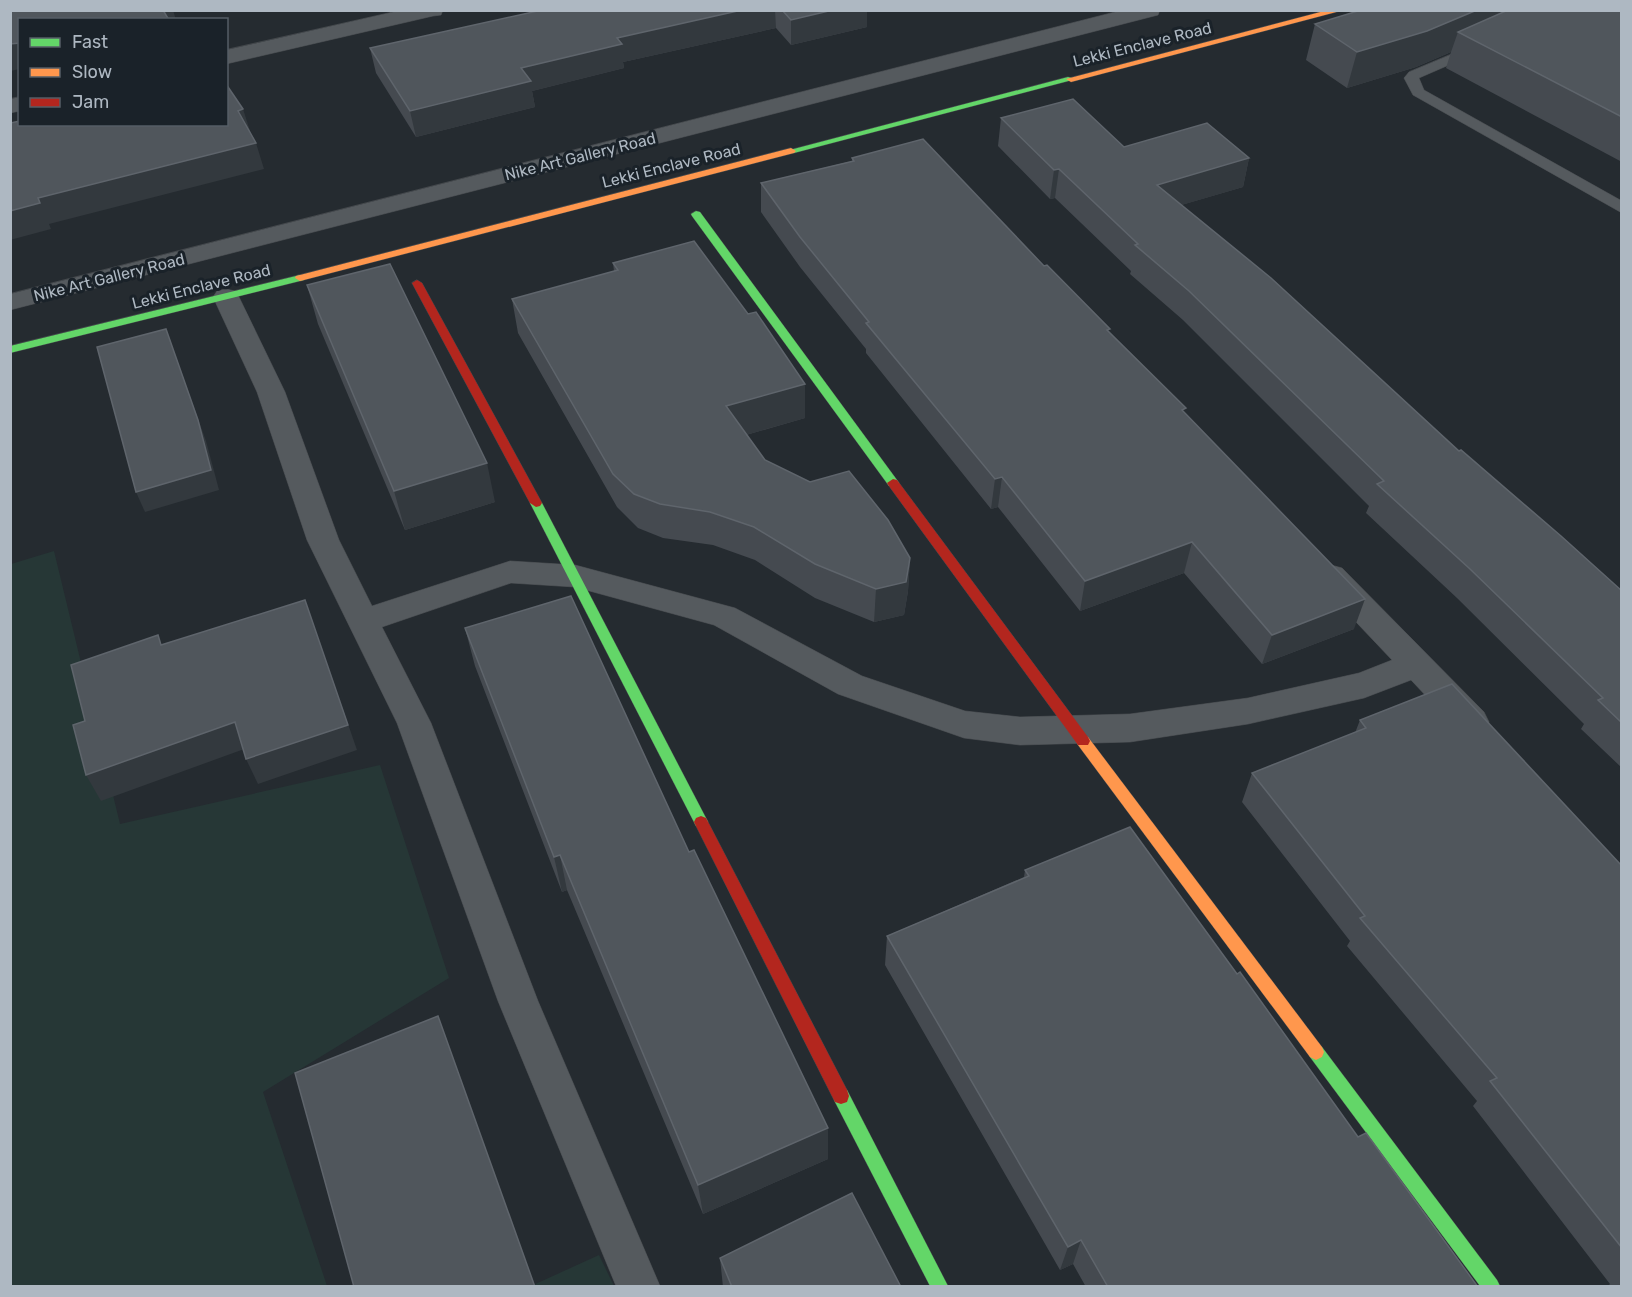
<svg xmlns="http://www.w3.org/2000/svg" width="1632" height="1297" font-family="Rubik,sans-serif">
	<style>
		.green { fill: #263736 }
		.lines { fill: none; stroke-linecap: round; stroke-linejoin: round }
		.lane-casing { stroke: #43474b; stroke-width: 1 }
		.street-casing { stroke: #43474b; stroke-width: 1 }
		.fast-casing { stroke: #43474b; stroke-width: 1 }
		.slow-casing { stroke: #43474b; stroke-width: 1 }
		.jam-casing { stroke: #43474b; stroke-width: 1 }
		.lane { fill: #555a5e; fill-rule: evenodd }
		.street { fill: #555a5e; fill-rule: evenodd }
		.fast { fill: #63d668; fill-rule: evenodd }
		.slow { fill: #ff974d; fill-rule: evenodd }
		.jam { fill: #b3261e; fill-rule: evenodd }
		.wall { fill: #454a50 }
		.shaded-wall { fill: #33393e }
		.building { fill: #50565c; stroke: #5f656c; stroke-width: 1.5 }
		.labels { text-anchor: middle; stroke-width: 6; stroke-linejoin: round; paint-order: stroke }
		.far-street-label { font-size: 16px; fill: #aeb8c2; stroke: #1a2229 }
	</style>
	<rect width="100%" height="100%" fill="#252b30"/>
	<!-- green -->
	<g class="green">
		<path d="M54,551L120,824L380,765L449,978L263,1092L327,1286H11V564Z"/>
		<path d="M599,1255L614,1286H531Z"/>
	</g>
	<g class="lines">
		<defs>
			<path id="lane" d="M1476,44L1483,48L1481,51L1419,78L1424,90L1622,201V213L1413,95L1404,78L1409,72Z"/>
			<g id="street">
				<path d="M402,10H443L441,15L433,16L226,64V50Z"/>
				<path d="M1123,10H1160L1158,15L10,310V294Z"/>
				<path d="M20,97V111L10,113V99Z"/>
				<path d="M226,289L235,291L239,297L285,392L339,540L372,606L510,561L575,565L735,608L862,676L965,711L1020,717L1130,714L1248,698L1359,673L1392,660L1320,584L1315,576L1320,568L1331,565L1342,568L1484,712L1489,722L1484,732L1472,735L1460,732L1411,680L1364,698L1248,724L1130,742L1020,745L964,738L838,694L714,625L575,587L511,583L382,627L431,723L538,1001L660,1286H616L498,1001L397,723L307,540L257,392L213,297L217,291Z"/>
			</g>
			<g id="fast">
				<path d="M1068,77L1076,79L794,153L786,151Z"/>
				<path d="M696,211L700,212L897,480L899,483L897,486H889L692,216L691,214Z"/>
				<path d="M300,275L305,278L304,280L10,353V346Z"/>
				<path d="M536,499L542,503L706,818L708,822L706,826L701,828L696,826L530,503Z"/>
				<path d="M1316,1044L1322,1047L1497,1280L1500,1286H1480L1310,1057L1308,1052L1310,1047Z"/>
				<path d="M841,1088L847,1090L948,1286H930L835,1102L833,1096L835,1090Z"/>
			</g>
			<g id="slow">
				<path d="M1328,10H1344L1071,82L1066,79Z"/>
				<path d="M791,148L796,151L794,153L304,280L300,281L295,278L296,276Z"/>
				<path d="M1083,735L1088,737L1322,1047L1324,1052L1322,1057L1316,1060L1310,1057L1078,745L1076,741L1078,737Z"/>
			</g>
			<g id="jam">
				<path d="M417,280L422,283L542,503L540,506L536,507L530,503L412,283Z"/>
				<path d="M893,479L897,480L1088,737L1090,741L1088,745H1078L889,486L887,483Z"/>
				<path d="M701,816L706,818L847,1090L849,1096L847,1102L841,1104L835,1102L694,822L696,818Z"/>
			</g>
		</defs>
		<!-- lane casing -->
		<use href="#lane" class="lane-casing"/>
		<!-- street casing -->
		<use href="#street" class="street-casing"/>
		<!-- fast casing -->
		<use href="#fast" class="fast-casing"/>
		<!-- slow casing -->
		<use href="#slow" class="slow-casing"/>
		<!-- jam casing -->
		<use href="#jam" class="jam-casing"/>
		<!-- lane -->
		<use href="#lane" class="lane"/>
		<!-- street -->
		<use href="#street" class="street"/>
		<!-- fast -->
		<use href="#fast" class="fast"/>
		<!-- slow -->
		<use href="#slow" class="slow"/>
		<!-- jam -->
		<use href="#jam" class="jam"/>
	</g>
	<!-- wall -->
	<g class="wall">
		<path d="M542,10H867V27L791,45L776,28L623,62L624,68L532,91L535,107L416,137L376,73L370,48Z"/>
		<path d="M1622,10V162L1446,68L1451,52L1416,67L1347,88L1306,60L1315,24Z"/>
		<path d="M1001,118L1124,147L1249,158L1243,187L1181,205L1459,451L1622,591V768L1581,729L1584,724L1457,598L1366,513L1369,506L1183,320L1130,274L1131,271L1055,198L1050,199L998,146Z"/>
		<path d="M852,158L1044,266L1109,332L1185,413L1354,629L1262,664L1184,573L1080,611L998,507L991,509L866,353V349L800,267L761,212V183L852,161Z"/>
		<path d="M613,263L805,418L746,435L765,460L910,558L908,591L904,615L874,622L815,598L755,560L713,545L663,538L638,528L617,507L518,333L512,299L614,271Z"/>
		<path d="M307,285L495,502L405,530L318,324Z"/>
		<path d="M465,628L689,852L828,1159L703,1214L567,890L562,892L475,666Z"/>
		<path d="M1360,720L1622,866V1287H1607L1610,1284L1473,1106L1477,1101L1347,946L1350,941L1242,802L1252,773L1355,733Z"/>
		<path d="M1025,870L1237,974L1358,1137L1478,1287H1086L1073,1264L1060,1270L885,965L887,936L1024,877Z"/>
		<path d="M720,1258L901,1287H723Z"/>
	</g>
	<!-- shaded-wall -->
	<g class="shaded-wall">
		<path d="M163,10H173L176,20H166Z"/>
		<path d="M742,10H775L776,28L623,62L624,68L532,91L535,107L416,137L410,111L521,68L617,38Z"/>
		<path d="M833,10H867V27L791,45V20Z"/>
		<path d="M1477,10H1548L1458,32L1451,52L1416,67L1347,88L1357,52Z"/>
		<path d="M20,43V69L10,71V44Z"/>
		<path d="M243,109L251,134L238,111Z"/>
		<path d="M256,143L264,169L49,224L51,229L10,240V211L38,198Z"/>
		<path d="M1249,158L1243,187L1151,214L1157,185Z"/>
		<path d="M1059,169L1055,198L1050,199L1054,170Z"/>
		<path d="M166,329L206,441L219,490L145,512L136,492Z"/>
		<path d="M805,384V418L728,440L726,406Z"/>
		<path d="M487,463L495,502L405,530L394,491Z"/>
		<path d="M1002,477L998,507L991,509L995,479Z"/>
		<path d="M1192,542L1184,573L1080,611L1085,581Z"/>
		<path d="M910,558L908,591L904,615L874,622L876,589Z"/>
		<path d="M1365,599L1354,629L1262,664L1272,635Z"/>
		<path d="M305,600L357,750L258,784L246,759Z"/>
		<path d="M235,722L247,748L101,801L86,775Z"/>
		<path d="M560,855L567,890L562,892L554,857Z"/>
		<path d="M828,1128V1159L703,1214L698,1185Z"/>
		<path d="M1081,1240L1073,1264L1060,1270L1068,1247Z"/>
	</g>
	<!-- building -->
	<g class="building">
		<path d="M10,10H163L169,20H20V43L10,44Z"/>
		<path d="M542,10H742L617,38L622,44L521,68L531,81L410,111L370,48Z"/>
		<path d="M782,10H833L791,20Z"/>
		<path d="M1361,10H1477L1427,31L1357,52L1315,24Z"/>
		<path d="M1508,10H1622V117L1458,32Z"/>
		<path d="M226,84L243,109L238,111L256,143L38,198L40,203L10,211V123L20,121V124H226Z"/>
		<path d="M1073,99L1124,147L1207,123L1249,158L1157,185L1271,278L1459,451L1461,450L1561,536L1622,591V723L1598,700L1603,698L1470,569L1377,484L1384,481L1189,291L1135,245L1138,244L1059,169L1054,170L1001,118Z"/>
		<path d="M923,139L1044,266L1047,265L1110,329L1107,330L1186,408L1182,410L1365,599L1272,635L1192,542L1085,581L1002,477L995,479L866,323L869,322L800,237L761,183L854,161L852,158Z"/>
		<path d="M694,241L748,314L756,312L805,384L726,406L765,460L810,482L849,471L888,520L910,558L906,582L876,589L815,564L754,527L710,512L660,504L634,494L613,474L512,299L618,270L613,263Z"/>
		<path d="M390,264L487,463L394,491L307,285Z"/>
		<path d="M166,329L198,420L211,470L136,492L97,347Z"/>
		<path d="M571,596L689,852L694,850L828,1128L698,1185L560,855L554,857L465,628Z"/>
		<path d="M305,600L348,725L246,759L235,722L86,775L73,725L85,721L71,665L158,635L161,645Z"/>
		<path d="M1452,684L1622,866V1248L1490,1081L1497,1078L1360,918L1365,916L1252,773L1366,728L1360,720Z"/>
		<path d="M1130,827L1237,974L1240,972L1358,1137L1366,1133L1478,1287H1108L1081,1240L1068,1247L887,936L1029,876L1025,870Z"/>
		<path d="M438,1016L535,1287H354L295,1073Z"/>
		<path d="M852,1193L901,1287H732L720,1258Z"/>
	</g>
	<g class="labels">
		<!-- far-street labels -->
		<g class="far-street-label">
			<text transform="translate(1142 44) rotate(-14)" y="6">Lekki Enclave Road</text>
			<text transform="translate(580 156) rotate(-14)" y="6">Nike Art Gallery Road</text>
			<text transform="translate(671 165) rotate(-14)" y="6">Lekki Enclave Road</text>
			<text transform="translate(109 277) rotate(-14)" y="6">Nike Art Gallery Road</text>
			<text transform="translate(201 286) rotate(-14)" y="6">Lekki Enclave Road</text>
		</g>
	</g>
	<!-- border -->
	<rect width="1632" height="1297" fill="none" stroke="#aeb8c2" stroke-width="24"/>
	<!-- legend -->
	<rect x="18" y="18" width="210" height="108" fill="#1a2229" stroke="#555e66" stroke-width="1.5"/>
	<rect x="30" y="38" width="30" height="9" fill="#63d668" stroke="#555e66" stroke-width="1.5"/>
	<text x="72" y="48" font-size="18" fill="#aeb8c2">Fast</text>
	<rect x="30" y="68" width="30" height="9" fill="#ff974d" stroke="#555e66" stroke-width="1.5"/>
	<text x="72" y="78" font-size="18" fill="#aeb8c2">Slow</text>
	<rect x="30" y="98" width="30" height="9" fill="#b3261e" stroke="#555e66" stroke-width="1.5"/>
	<text x="72" y="108" font-size="18" fill="#aeb8c2">Jam</text>
</svg>
